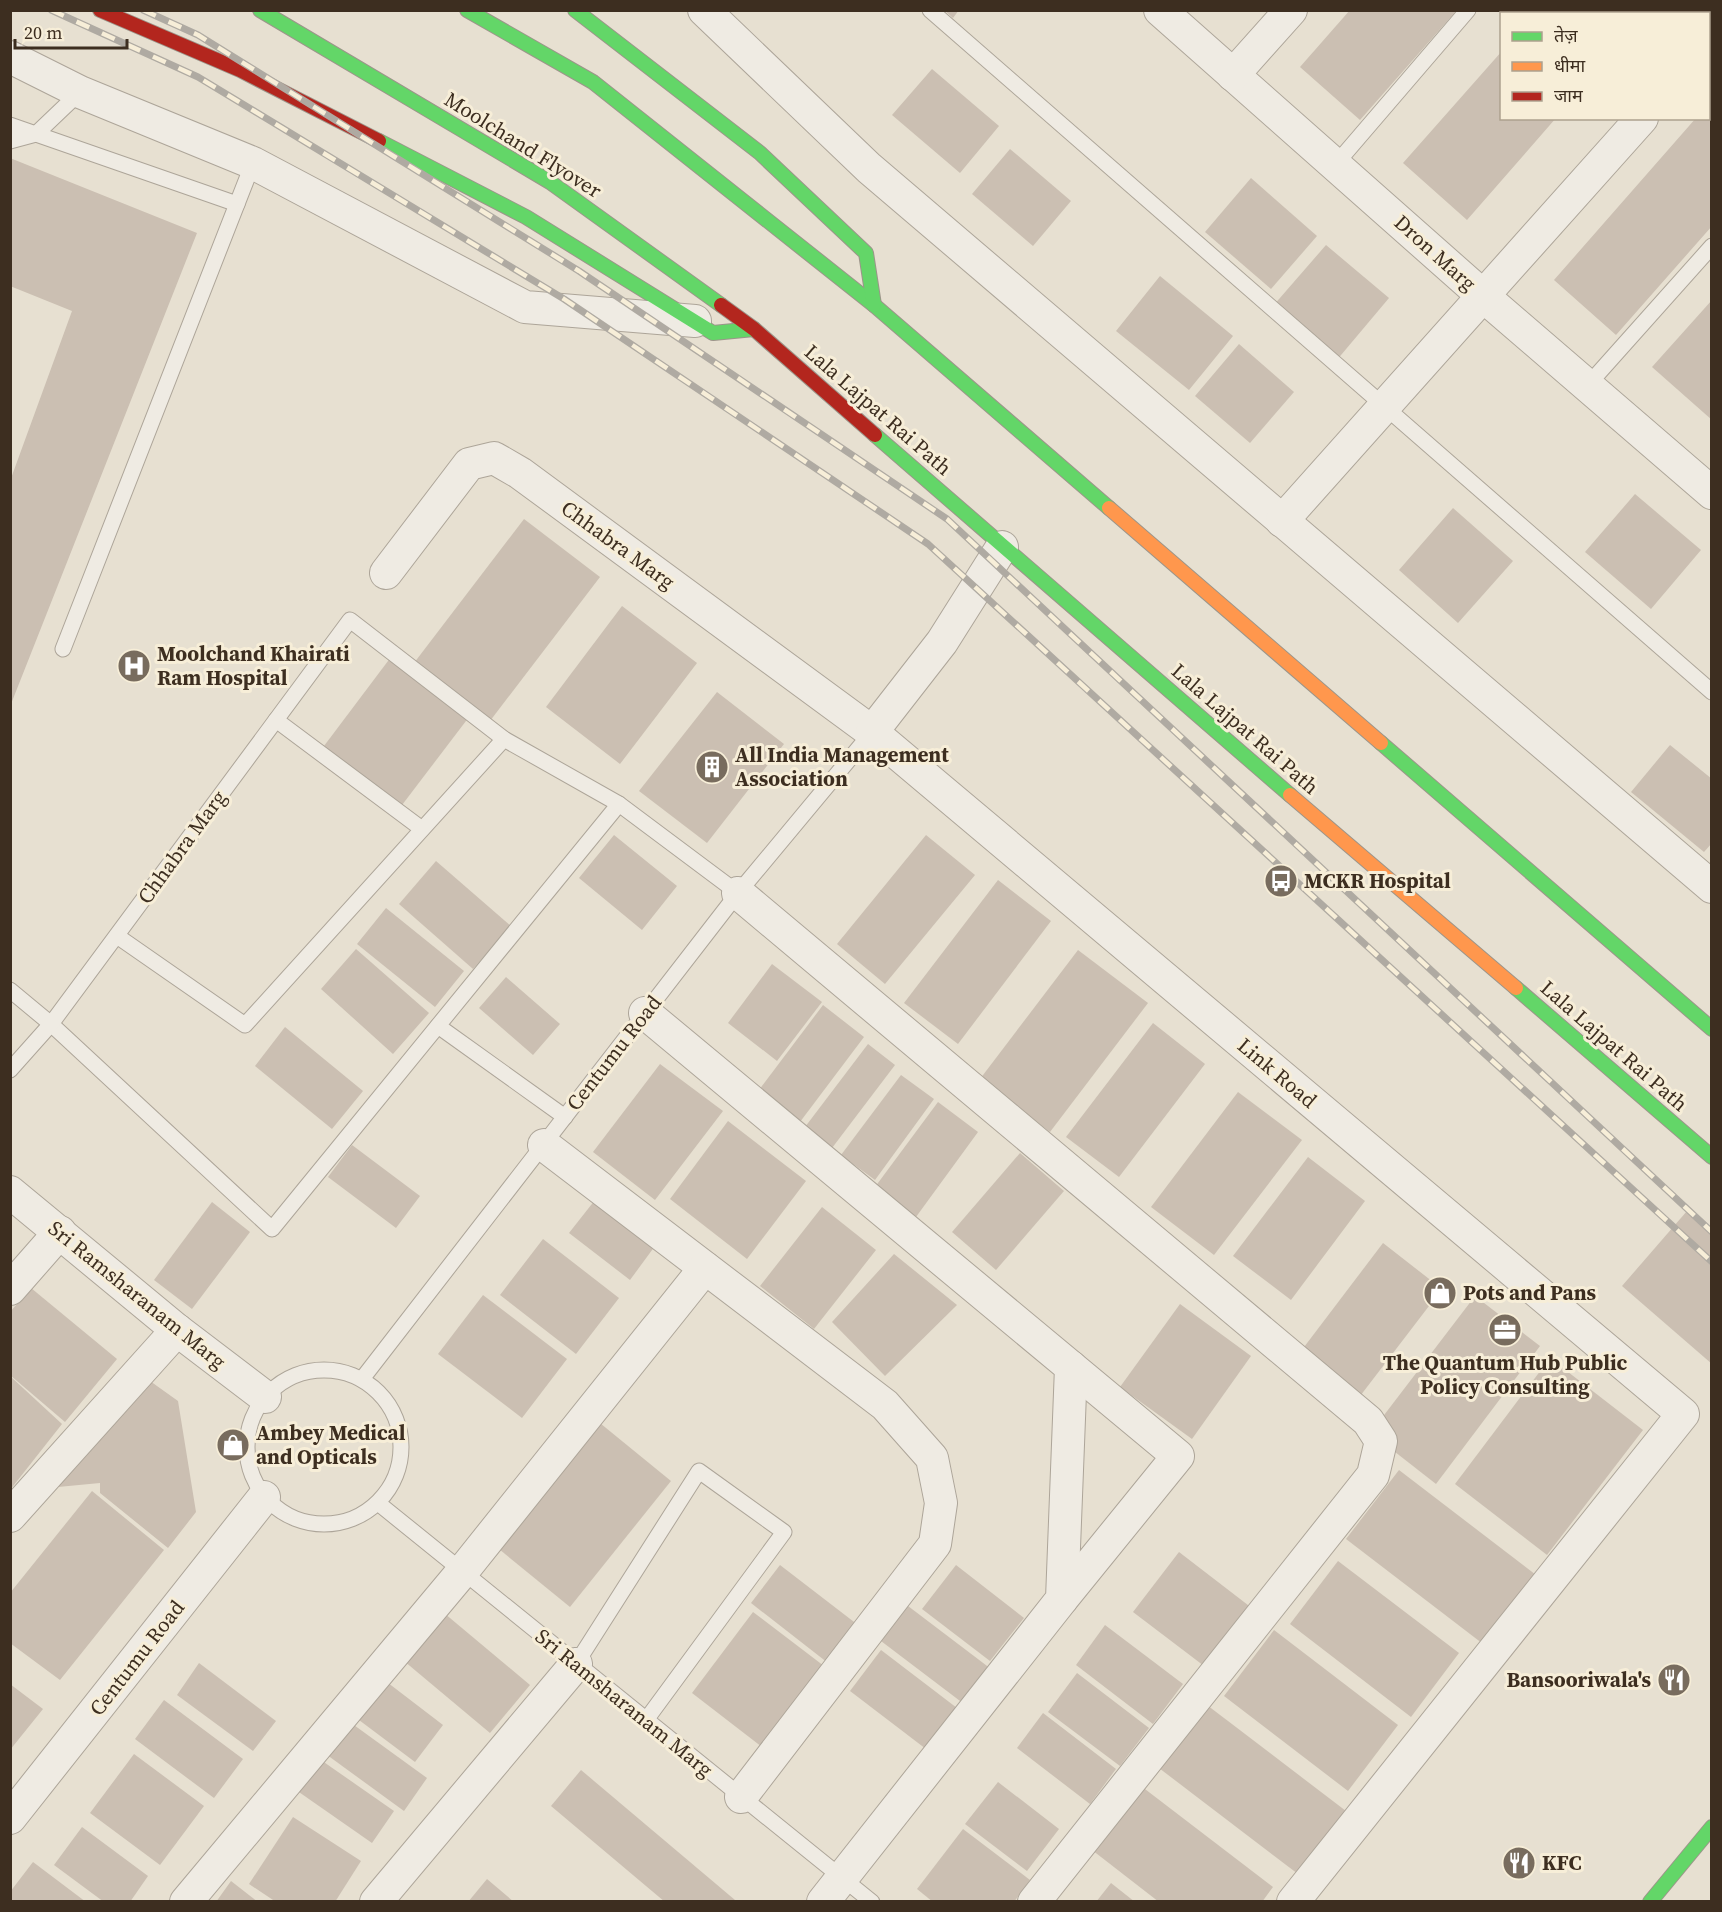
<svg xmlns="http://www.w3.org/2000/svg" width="1722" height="1912" font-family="'Source Serif 4','Noto Sans Devanagari',serif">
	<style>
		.building { fill: #cbbfb2 }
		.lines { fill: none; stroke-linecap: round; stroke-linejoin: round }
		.lane-casing { stroke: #ada599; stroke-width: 17 }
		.street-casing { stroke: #ada599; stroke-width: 34 }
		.fast-casing { stroke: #9c958a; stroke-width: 16 }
		.slow-casing { stroke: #9c958a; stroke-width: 16 }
		.jam-casing { stroke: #9c958a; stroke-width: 16 }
		.lane { stroke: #efebe3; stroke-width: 15 }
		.street { stroke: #efebe3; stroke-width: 32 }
		.fast { stroke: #63d668; stroke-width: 14 }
		.slow { stroke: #ff974d; stroke-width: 14 }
		.jam { stroke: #b3261e; stroke-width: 14 }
		.rail-casing { stroke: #afaaa2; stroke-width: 7 }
		.rail { stroke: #f7eed8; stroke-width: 4.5; stroke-dasharray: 14; stroke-linecap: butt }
		.labels { text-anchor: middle; stroke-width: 6; stroke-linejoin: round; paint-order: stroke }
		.street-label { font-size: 21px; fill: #3d2e20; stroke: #f7eed8 }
		.poi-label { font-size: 21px; font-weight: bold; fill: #3d2e20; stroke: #f7eed8; text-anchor: start }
	</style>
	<rect width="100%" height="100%" fill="#e7e0d1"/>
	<!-- building -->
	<g class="building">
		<path d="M944,10H959L953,18Z"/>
		<path d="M1350,10H1457L1360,120L1300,67Z"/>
		<path d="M1537,10H1651L1648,14H1535Z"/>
		<path d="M1502,51V118H1556L1467,220L1403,163Z"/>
		<path d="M932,69L999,126L960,173L892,115Z"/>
		<path d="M1712,101V226L1616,335L1554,280L1696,118H1708V105Z"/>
		<path d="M1010,149L1071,201L1033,246L972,194Z"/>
		<path d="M10,158L197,233L11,704L10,481L72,311L10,286Z"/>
		<path d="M1251,178L1317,236L1271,289L1205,232Z"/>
		<path d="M1326,245L1389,298L1336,361L1273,306Z"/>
		<path d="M1160,276L1233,336L1189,390L1116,331Z"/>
		<path d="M1712,300V420L1652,367Z"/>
		<path d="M1239,344L1294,392L1250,443L1195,396Z"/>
		<path d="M1635,494L1701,550L1651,609L1585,552Z"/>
		<path d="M1453,508L1513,561L1458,623L1399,570Z"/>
		<path d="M524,519L600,577L490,721L414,663Z"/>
		<path d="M622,606L697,663L620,764L546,707Z"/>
		<path d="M391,657L469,717L399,809L321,750Z"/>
		<path d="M717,692L784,744L707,843L639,791Z"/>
		<path d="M1670,745L1712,779V843L1704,852L1631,792Z"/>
		<path d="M614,835L677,886L642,930L579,878Z"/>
		<path d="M926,835L975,875L885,984L837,944Z"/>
		<path d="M436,861L511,926L473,969L399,904Z"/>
		<path d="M998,880L1051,921L958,1044L904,1003Z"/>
		<path d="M386,908L464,971L435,1007L357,944Z"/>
		<path d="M356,949L429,1013L393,1054L321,989Z"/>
		<path d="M1078,950L1148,1003L1050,1132L980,1079Z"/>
		<path d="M772,964L822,1002L777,1061L728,1023Z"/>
		<path d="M506,977L560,1024L533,1055L479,1008Z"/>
		<path d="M823,1005L864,1037L800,1122L759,1090Z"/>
		<path d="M1153,1023L1205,1064L1119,1177L1066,1137Z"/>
		<path d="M285,1027L363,1091L332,1129L255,1066Z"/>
		<path d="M868,1044L895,1065L829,1152L802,1131Z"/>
		<path d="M660,1064L723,1111L655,1200L593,1152Z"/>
		<path d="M901,1075L934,1099L875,1180L841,1155Z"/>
		<path d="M1238,1092L1302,1140L1214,1255L1151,1207Z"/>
		<path d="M938,1102L978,1132L916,1217L875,1187Z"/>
		<path d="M728,1121L806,1181L747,1259L670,1199Z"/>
		<path d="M352,1145L420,1196L396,1228L328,1177Z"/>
		<path d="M1020,1153L1064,1191L996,1270L952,1232Z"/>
		<path d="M1308,1157L1365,1201L1291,1300L1233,1256Z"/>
		<path d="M595,1200L655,1246L630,1280L569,1233Z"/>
		<path d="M212,1202L250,1232L192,1309L154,1280Z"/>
		<path d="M822,1207L876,1250L814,1329L760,1286Z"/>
		<path d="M1687,1211L1712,1232V1364L1622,1286Z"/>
		<path d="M543,1239L619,1298L576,1354L500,1295Z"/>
		<path d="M1383,1243L1442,1289L1354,1404L1295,1359Z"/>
		<path d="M894,1254L957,1305L885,1376L832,1322Z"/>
		<path d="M31,1288L117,1359L65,1422L10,1375V1312Z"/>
		<path d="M483,1295L567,1359L522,1418L438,1354Z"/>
		<path d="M1475,1296L1540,1346L1436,1484L1381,1441L1378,1423Z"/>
		<path d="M1180,1304L1251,1356L1192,1439L1120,1387Z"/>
		<path d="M1550,1358L1643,1430L1547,1555L1455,1484Z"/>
		<path d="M10,1376L62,1424L10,1490Z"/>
		<path d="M143,1376L178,1401L196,1512L168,1548L100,1493V1483L58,1487L57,1471Z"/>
		<path d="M595,1419L671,1481L570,1607L494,1545Z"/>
		<path d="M1399,1470L1540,1578L1487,1647L1346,1539Z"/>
		<path d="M92,1491L164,1550L60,1680L10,1643V1593Z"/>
		<path d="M1179,1552L1257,1612L1212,1672L1133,1612Z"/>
		<path d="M1338,1561L1459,1653L1411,1717L1290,1624Z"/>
		<path d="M780,1565L858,1625L828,1663L751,1603Z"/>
		<path d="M956,1565L1024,1618L990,1661L922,1609Z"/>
		<path d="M908,1606L995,1672L968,1707L881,1641Z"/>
		<path d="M753,1612L824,1666L762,1747L692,1693Z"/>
		<path d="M444,1613L530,1685L490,1733L404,1661Z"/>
		<path d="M1105,1625L1183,1684L1153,1724L1076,1665Z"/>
		<path d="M1274,1630L1398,1725L1348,1791L1224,1696Z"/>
		<path d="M881,1650L957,1708L926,1749L850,1691Z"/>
		<path d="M199,1663L276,1721L253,1751L177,1695Z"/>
		<path d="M1077,1673L1149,1728L1120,1766L1048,1712Z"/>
		<path d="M379,1676L443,1725L415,1762L351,1714Z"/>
		<path d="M10,1684L43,1709L10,1750Z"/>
		<path d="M164,1700L243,1759L214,1798L135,1739Z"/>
		<path d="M1203,1702L1346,1811L1298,1874L1155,1765Z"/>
		<path d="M1043,1713L1116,1769L1090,1804L1017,1748Z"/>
		<path d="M347,1720L427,1778L404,1811L323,1752Z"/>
		<path d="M134,1754L204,1806L160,1865L90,1813Z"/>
		<path d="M318,1758L394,1811L372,1843L296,1790Z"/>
		<path d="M581,1770L735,1900L734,1902H665L551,1806Z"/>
		<path d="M998,1782L1059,1829L1027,1871L965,1824Z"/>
		<path d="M1141,1786L1273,1887L1262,1902H1159L1092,1850Z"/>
		<path d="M293,1817L361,1861L335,1902H276L249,1884Z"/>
		<path d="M82,1827L148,1876L130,1902H104L54,1865Z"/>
		<path d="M963,1829L1030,1880L1014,1902H933L917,1889Z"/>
		<path d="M33,1862L86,1902H10V1892Z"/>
		<path d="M487,1879L514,1902H468Z"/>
		<path d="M231,1881L258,1902H216Z"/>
		<path d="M1111,1883L1135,1902H1096Z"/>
	</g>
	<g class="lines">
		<defs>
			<g id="lane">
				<path d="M930,10L1712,692"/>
				<path d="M10,125L237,204"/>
				<path d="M10,141L36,134L80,92"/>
				<path d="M1335,165L1468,10"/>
				<path d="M1587,386L1712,246"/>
				<path d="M63,649L253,163"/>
				<path d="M276,720L422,829"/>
				<path d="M117,936L245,1025L504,739"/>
				<path d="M10,990L51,1024L272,1229L619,804"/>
				<path d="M438,1026L565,1117"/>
				<path d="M10,1070L51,1024L350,620L504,739L619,804L738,893"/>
				<circle cx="324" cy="1447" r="77"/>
				<path d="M362,1379L738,893L872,732"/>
				<path d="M378,1503L872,1902"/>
				<path d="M576,1664L699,1471L784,1532L646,1720"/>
			</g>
			<g id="street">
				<path d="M704,10L869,168L1712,887"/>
				<path d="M1160,10L1482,295L1712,493"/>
				<path d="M1708,45L1712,41"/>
				<path d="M10,57L80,92L253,163L525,307L695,321"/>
				<path d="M1233,75L1291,10"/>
				<path d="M1282,521L1642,118"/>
				<path d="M386,573L469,464L494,458L520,473L872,732L1683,1414L1293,1902"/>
				<path d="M872,732L942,642L1002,547"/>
				<path d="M738,893L1368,1421L1381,1441L1373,1475L1034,1902"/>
				<path d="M645,1013L1071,1367L1062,1599L823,1902"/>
				<path d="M544,1145L885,1405L932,1458L941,1503L935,1544L741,1797"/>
				<path d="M10,1192L177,1330L265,1397"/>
				<path d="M10,1289L60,1232"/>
				<path d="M10,1516L177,1330"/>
				<path d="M1062,1599L1178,1456L1071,1367"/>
				<path d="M10,1818L264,1497"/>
				<path d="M186,1902L462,1572L705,1268"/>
				<path d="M376,1902L576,1664"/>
			</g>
			<g id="fast">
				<path d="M260,10L550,182L721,305"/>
				<path d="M467,10L593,82L874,305L1109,508"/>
				<path d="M575,10L760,153L866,253L874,305"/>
				<path d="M379,141L526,217L713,333L754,329"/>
				<path d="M875,435L1290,795"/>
				<path d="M1381,743L1712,1029"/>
				<path d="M1516,988L1712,1157"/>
				<path d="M1650,1902L1712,1827"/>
			</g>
			<g id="slow">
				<path d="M1109,508L1381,743"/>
				<path d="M1290,795L1516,988"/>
			</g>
			<g id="jam">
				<path d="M100,10L240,70L379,141"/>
				<path d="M721,305L754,329L875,435"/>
			</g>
		</defs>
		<!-- lane casing -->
		<use href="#lane" class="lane-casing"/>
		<!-- street casing -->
		<use href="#street" class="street-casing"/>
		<!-- fast casing -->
		<use href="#fast" class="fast-casing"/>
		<!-- slow casing -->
		<use href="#slow" class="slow-casing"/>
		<!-- jam casing -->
		<use href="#jam" class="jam-casing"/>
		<!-- lane -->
		<use href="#lane" class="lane"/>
		<!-- street -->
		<use href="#street" class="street"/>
		<!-- fast -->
		<use href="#fast" class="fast"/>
		<!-- slow -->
		<use href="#slow" class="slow"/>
		<!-- jam -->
		<use href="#jam" class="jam"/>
		<defs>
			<g id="rail">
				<path d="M51,10L198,77L564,299L928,544L1712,1262"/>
				<path d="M143,10L198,35L579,271L947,519L1712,1232"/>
			</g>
		</defs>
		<!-- rail casing -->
		<use href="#rail" class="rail-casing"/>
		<!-- rail -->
		<use href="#rail" class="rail"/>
	</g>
	<!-- icons -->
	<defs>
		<symbol id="hospital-disc" viewBox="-11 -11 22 22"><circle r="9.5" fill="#786c5e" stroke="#f7eed8"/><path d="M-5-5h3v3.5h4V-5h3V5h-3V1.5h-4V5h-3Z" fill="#fff"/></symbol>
		<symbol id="building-disc" viewBox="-11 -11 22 22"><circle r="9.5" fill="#786c5e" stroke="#f7eed8"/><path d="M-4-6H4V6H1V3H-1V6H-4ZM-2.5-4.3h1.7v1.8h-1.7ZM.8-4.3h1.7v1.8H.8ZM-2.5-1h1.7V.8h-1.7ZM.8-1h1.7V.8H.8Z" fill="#fff"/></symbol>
		<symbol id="bus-disc" viewBox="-11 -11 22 22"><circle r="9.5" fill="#786c5e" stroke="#f7eed8"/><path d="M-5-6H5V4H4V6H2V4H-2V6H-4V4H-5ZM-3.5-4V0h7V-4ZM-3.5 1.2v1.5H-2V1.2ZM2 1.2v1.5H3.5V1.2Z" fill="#fff"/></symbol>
		<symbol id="shop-disc" viewBox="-11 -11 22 22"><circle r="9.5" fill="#786c5e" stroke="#f7eed8"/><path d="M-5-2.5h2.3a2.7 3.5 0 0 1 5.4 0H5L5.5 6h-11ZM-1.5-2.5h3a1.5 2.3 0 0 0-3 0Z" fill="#fff"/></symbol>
		<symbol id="office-disc" viewBox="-11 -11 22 22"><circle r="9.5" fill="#786c5e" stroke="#f7eed8"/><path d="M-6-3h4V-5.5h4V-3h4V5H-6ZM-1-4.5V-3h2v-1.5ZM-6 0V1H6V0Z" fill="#fff"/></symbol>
		<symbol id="restaurant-disc" viewBox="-11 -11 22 22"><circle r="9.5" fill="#786c5e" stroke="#f7eed8"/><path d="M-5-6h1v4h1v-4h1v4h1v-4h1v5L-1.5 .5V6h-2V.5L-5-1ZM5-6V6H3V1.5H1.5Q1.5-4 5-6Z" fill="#fff"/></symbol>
	</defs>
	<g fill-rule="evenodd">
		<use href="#hospital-disc" x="115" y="647" width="38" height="38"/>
		<use href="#building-disc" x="693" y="748" width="38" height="38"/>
		<use href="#bus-disc" x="1262" y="862" width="38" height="38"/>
		<use href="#shop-disc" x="1421" y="1274" width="38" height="38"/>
		<use href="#office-disc" x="1486" y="1311" width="38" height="38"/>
		<use href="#shop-disc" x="214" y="1426" width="38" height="38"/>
		<use href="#restaurant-disc" x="1655" y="1661" width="38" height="38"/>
		<use href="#restaurant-disc" x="1500" y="1844" width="38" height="38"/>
	</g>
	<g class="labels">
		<!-- street labels -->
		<g class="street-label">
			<text transform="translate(523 145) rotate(32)" y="7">Moolchand Flyover</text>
			<text transform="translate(1435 253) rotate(42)" y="7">Dron Marg</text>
			<text transform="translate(878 410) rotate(41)" y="7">Lala Lajpat Rai Path</text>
			<text transform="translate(618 545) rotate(36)" y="7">Chhabra Marg</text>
			<text transform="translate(1245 729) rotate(41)" y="7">Lala Lajpat Rai Path</text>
			<text transform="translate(182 847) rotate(-54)" y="7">Chhabra Marg</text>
			<text transform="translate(1614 1046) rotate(41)" y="7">Lala Lajpat Rai Path</text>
			<text transform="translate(614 1053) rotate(-52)" y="7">Centumu Road</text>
			<text transform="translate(1277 1073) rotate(40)" y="7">Link Road</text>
			<text transform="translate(137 1295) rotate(39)" y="7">Sri Ramsharanam Marg</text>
			<text transform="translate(137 1658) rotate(-52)" y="7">Centumu Road</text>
			<text transform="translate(624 1703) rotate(39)" y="7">Sri Ramsharanam Marg</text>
		</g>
		<!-- poi labels -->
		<g class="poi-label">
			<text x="157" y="661">Moolchand Khairati<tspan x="157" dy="24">Ram Hospital</tspan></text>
			<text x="735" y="762">All India Management<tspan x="735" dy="24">Association</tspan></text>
			<text x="1304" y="888">MCKR Hospital</text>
			<text x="1463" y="1300">Pots and Pans</text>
			<text x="1505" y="1370" text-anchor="middle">The Quantum Hub Public<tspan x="1505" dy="24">Policy Consulting</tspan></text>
			<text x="256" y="1440">Ambey Medical<tspan x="256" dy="24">and Opticals</tspan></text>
			<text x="1651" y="1687" text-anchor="end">Bansooriwala's</text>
			<text x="1542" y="1870">KFC</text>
		</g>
	</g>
	<!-- border -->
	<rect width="1722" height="1912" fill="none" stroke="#3d2e20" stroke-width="24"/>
	<!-- legend -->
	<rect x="1500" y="12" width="210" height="108" fill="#f7eed8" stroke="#ada18e" stroke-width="1.5"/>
	<rect x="1512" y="32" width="30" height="9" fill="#63d668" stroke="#ada18e" stroke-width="1.5"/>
	<text x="1554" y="42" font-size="18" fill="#3d2e20">तेज़</text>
	<rect x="1512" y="62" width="30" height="9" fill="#ff974d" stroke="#ada18e" stroke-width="1.5"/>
	<text x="1554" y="72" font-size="18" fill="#3d2e20">धीमा</text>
	<rect x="1512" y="92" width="30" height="9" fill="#b3261e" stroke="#ada18e" stroke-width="1.5"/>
	<text x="1554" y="102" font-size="18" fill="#3d2e20">जाम</text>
	<!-- scale -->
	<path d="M15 39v9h112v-9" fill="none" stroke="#3d2e20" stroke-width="3"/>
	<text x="24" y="39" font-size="18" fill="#3d2e20" stroke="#f7eed8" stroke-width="4.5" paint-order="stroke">20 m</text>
</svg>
